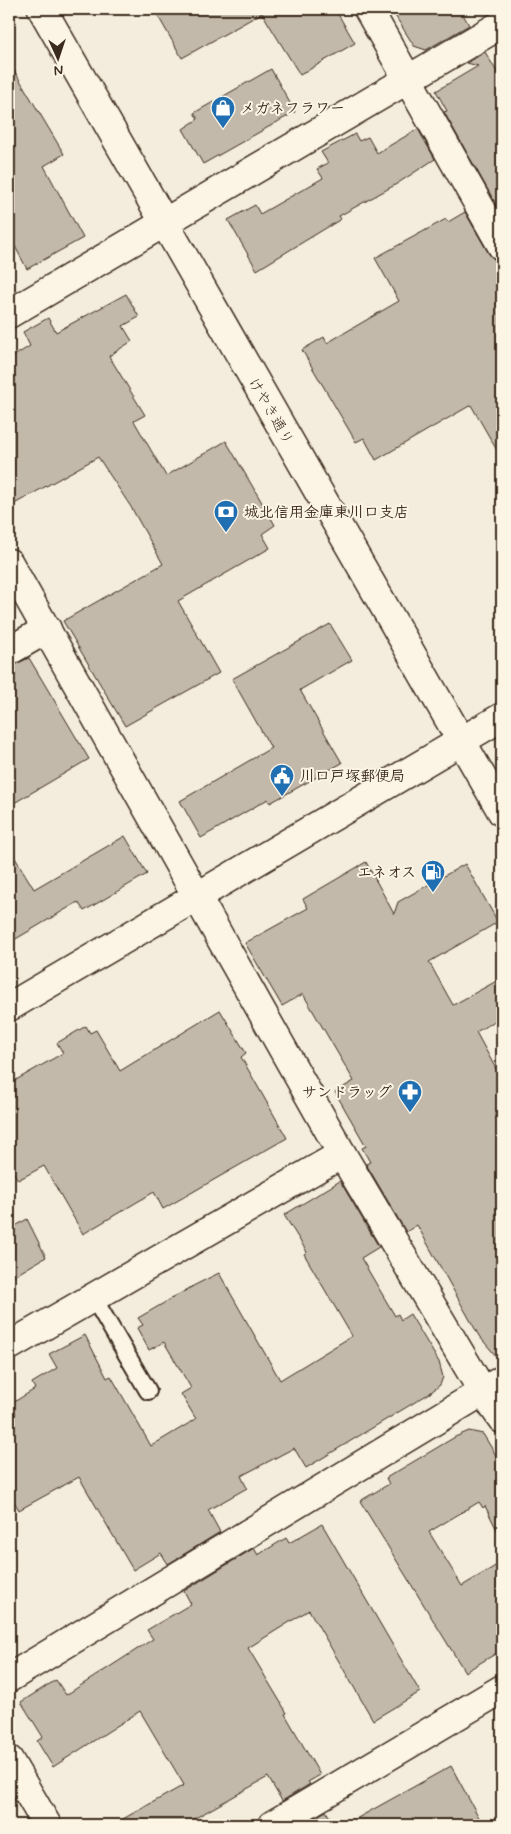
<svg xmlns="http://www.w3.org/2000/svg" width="511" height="1834" font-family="Mynerve,'Klee One',sans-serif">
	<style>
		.building { fill: #c3b9aa; stroke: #3b2a1e }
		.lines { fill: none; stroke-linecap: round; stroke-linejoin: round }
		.service-casing { stroke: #3b2a1e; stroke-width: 20 }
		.minor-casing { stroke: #3b2a1e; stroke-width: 31 }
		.tertiary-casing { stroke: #3b2a1e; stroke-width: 31 }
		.service { stroke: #fcf5e5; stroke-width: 16 }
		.minor { stroke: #fcf5e5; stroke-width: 28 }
		.tertiary { stroke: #fcf5e5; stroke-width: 28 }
		.labels { text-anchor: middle; stroke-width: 4; stroke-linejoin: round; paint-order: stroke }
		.poi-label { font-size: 15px; font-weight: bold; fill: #3b2a1e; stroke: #fcf5e5; text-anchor: start }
		.street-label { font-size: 15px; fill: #3b2a1e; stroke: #fcf5e5 }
	</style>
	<rect width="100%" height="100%" fill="#f4eddd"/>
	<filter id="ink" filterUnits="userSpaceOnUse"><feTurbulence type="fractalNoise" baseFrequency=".02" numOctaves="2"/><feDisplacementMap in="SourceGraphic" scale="10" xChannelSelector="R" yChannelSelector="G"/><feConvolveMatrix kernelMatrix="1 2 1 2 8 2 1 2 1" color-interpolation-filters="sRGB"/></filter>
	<g filter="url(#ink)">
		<!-- building -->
		<g class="building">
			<path d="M154,9H335L355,43L300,75L262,13L182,58Z"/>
			<path d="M391,9H460L469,25L426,50L414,46Z"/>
			<path d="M485,52L502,80V215L444,112L447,111L436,91L478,66L467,63Z"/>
			<path d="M9,62L64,154L44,166L83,238L27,269L9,235Z"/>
			<path d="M271,69L295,112L203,164L183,129L198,119L194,113Z"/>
			<path d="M418,129L435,159L395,185L339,216L341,219L257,270L228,220L255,205L260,214L323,178L317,169L328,163L321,152L355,134L359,141L368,137L377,153Z"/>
			<path d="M465,212L489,254L495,260L502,262V459L471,405L376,460L364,438L356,442L302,350L324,337L327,343L399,301L375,258L446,219L448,222Z"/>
			<path d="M126,294L139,317L123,326L132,341L109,356L145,415L134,421L166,476L226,441L275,525L262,534L270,548L178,601L219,673L125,726L63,621L163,564L131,507L98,457L9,507V359L30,346L23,332L48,318L56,332Z"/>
			<path d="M330,624L352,660L300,690L342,763L270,803L268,799L201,838L180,801L271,748L232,679Z"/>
			<path d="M29,658L89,759L9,806V667Z"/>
			<path d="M125,836L147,874L84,911L78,902L9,943V848L34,889Z"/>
			<path d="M366,862L394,914L398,902L465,864L498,922L429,962L453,1005L502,978V1017L476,1032L502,1080V1363L479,1336L417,1225L406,1232L366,1164L370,1162L362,1148L366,1146L335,1092L354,1081L303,994L282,1006L245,943L308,908L303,899Z"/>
			<path d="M220,1010L246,1053L241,1057L287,1138L163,1209L154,1192L83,1234L44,1166L18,1180L9,1165V1084L63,1053L57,1043L86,1026L90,1033L96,1030L120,1071Z"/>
			<path d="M340,1181L379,1247L361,1258L395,1316L398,1314L401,1320L410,1314L439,1362L443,1377L440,1385L430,1393L306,1468L294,1448L241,1476L247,1488L208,1510L220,1532L168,1564L161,1553L133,1570L79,1477L19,1510L9,1493V1405L35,1389L32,1383L57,1368L49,1354L85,1335L107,1378L111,1376L151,1446L196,1419L181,1394L191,1388L164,1342L149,1350L137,1328L143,1325L138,1318L195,1285L219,1273L280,1380L352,1336L304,1254L307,1252L284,1215Z"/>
			<path d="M27,1219L46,1257L9,1279V1230Z"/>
			<path d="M469,1431L483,1434L502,1465V1540L485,1506L483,1508L479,1502L429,1532L462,1586L502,1562V1650L465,1672L360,1501L389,1484L386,1478L455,1437Z"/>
			<path d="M322,1524L420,1692L373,1720L309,1610L248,1648L287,1713L285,1714L320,1775L308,1782L310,1784L282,1801L268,1777L183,1825H112L184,1785L140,1711L53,1767L37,1741L43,1737L21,1702L56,1680L66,1695L153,1639L147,1630L191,1604L184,1591L254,1548L258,1555L286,1538L289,1543Z"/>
			<path d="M451,1766L483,1825H345Z"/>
			<path d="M326,1811L334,1825H302Z"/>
		</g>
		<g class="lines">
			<defs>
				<path id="service" d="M93,1297L148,1391"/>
				<g id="minor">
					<path d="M368,9L502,246"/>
					<path d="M9,314L502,24"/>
					<path d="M9,563L342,1154L483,1392L502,1419"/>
					<path d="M9,651L47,629"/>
					<path d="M9,1346L342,1154"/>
					<path d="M9,1678L502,1380"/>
					<path d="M9,1760L47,1825"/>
					<path d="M272,1825L502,1689"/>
				</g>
				<g id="tertiary">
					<path d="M42,9L502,812"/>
					<path d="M9,1007L502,717"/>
				</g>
			</defs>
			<!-- service casing -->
			<use href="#service" class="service-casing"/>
			<!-- minor casing -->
			<use href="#minor" class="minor-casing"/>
			<!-- tertiary casing -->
			<use href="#tertiary" class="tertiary-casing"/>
			<!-- service -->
			<use href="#service" class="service"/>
			<!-- minor -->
			<use href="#minor" class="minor"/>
			<!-- tertiary -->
			<use href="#tertiary" class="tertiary"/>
		</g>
	</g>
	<!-- icons -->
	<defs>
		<symbol id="shop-pin" viewBox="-11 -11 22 30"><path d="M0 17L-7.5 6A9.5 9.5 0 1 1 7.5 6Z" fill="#1f6fb2" stroke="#fcf5e5"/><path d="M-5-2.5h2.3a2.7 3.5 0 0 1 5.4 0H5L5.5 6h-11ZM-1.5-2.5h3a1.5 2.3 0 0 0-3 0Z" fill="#fff"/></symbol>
		<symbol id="bank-pin" viewBox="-11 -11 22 30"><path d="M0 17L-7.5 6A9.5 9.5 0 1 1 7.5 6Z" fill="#1f6fb2" stroke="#fcf5e5"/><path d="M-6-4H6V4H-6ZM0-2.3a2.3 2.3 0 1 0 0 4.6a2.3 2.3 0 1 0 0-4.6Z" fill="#fff"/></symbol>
		<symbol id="civic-pin" viewBox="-11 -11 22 30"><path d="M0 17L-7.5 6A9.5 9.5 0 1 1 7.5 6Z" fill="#1f6fb2" stroke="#fcf5e5"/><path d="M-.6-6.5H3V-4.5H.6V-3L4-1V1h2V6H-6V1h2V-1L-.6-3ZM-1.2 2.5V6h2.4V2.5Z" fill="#fff"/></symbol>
		<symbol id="fuel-pin" viewBox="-11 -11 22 30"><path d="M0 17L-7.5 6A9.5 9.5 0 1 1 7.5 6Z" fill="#1f6fb2" stroke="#fcf5e5"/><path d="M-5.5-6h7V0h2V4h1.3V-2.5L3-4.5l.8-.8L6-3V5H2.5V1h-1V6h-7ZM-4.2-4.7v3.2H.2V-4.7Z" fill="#fff"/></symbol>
		<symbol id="pharmacy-pin" viewBox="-11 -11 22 30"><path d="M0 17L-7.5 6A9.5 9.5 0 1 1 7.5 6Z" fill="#1f6fb2" stroke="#fcf5e5"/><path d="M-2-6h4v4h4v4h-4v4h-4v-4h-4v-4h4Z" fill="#fff"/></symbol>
	</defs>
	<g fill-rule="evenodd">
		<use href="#shop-pin" x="209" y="94" width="28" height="38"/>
		<use href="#bank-pin" x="212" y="498" width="28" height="38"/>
		<use href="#civic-pin" x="268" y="762" width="28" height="38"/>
		<use href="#fuel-pin" x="419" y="858" width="28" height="38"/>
		<use href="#pharmacy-pin" x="396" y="1078" width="28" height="38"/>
	</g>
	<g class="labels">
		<!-- poi labels -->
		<g class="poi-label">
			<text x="240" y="113">メガネフラワー</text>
			<text x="244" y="517">城北信用金庫東川口支店</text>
			<text x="300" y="781">川口戸塚郵便局</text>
			<text x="416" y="877" text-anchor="end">エネオス</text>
			<text x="392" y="1097" text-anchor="end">サンドラッグ</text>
		</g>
		<!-- street labels -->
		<g class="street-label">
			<text transform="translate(271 411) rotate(60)" y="5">けやき通り</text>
		</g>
	</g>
	<!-- margin -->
	<rect width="511" height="1834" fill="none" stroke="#fcf5e5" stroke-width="30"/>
	<rect x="15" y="15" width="481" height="1804" fill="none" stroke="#3b2a1e" stroke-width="2" filter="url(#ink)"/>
	<!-- north arrow -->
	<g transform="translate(58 58) rotate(177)" stroke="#fcf5e5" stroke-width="4" paint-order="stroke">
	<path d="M0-4L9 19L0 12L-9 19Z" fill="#3b2a1e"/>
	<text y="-8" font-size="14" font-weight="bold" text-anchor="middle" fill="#3b2a1e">N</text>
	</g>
</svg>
